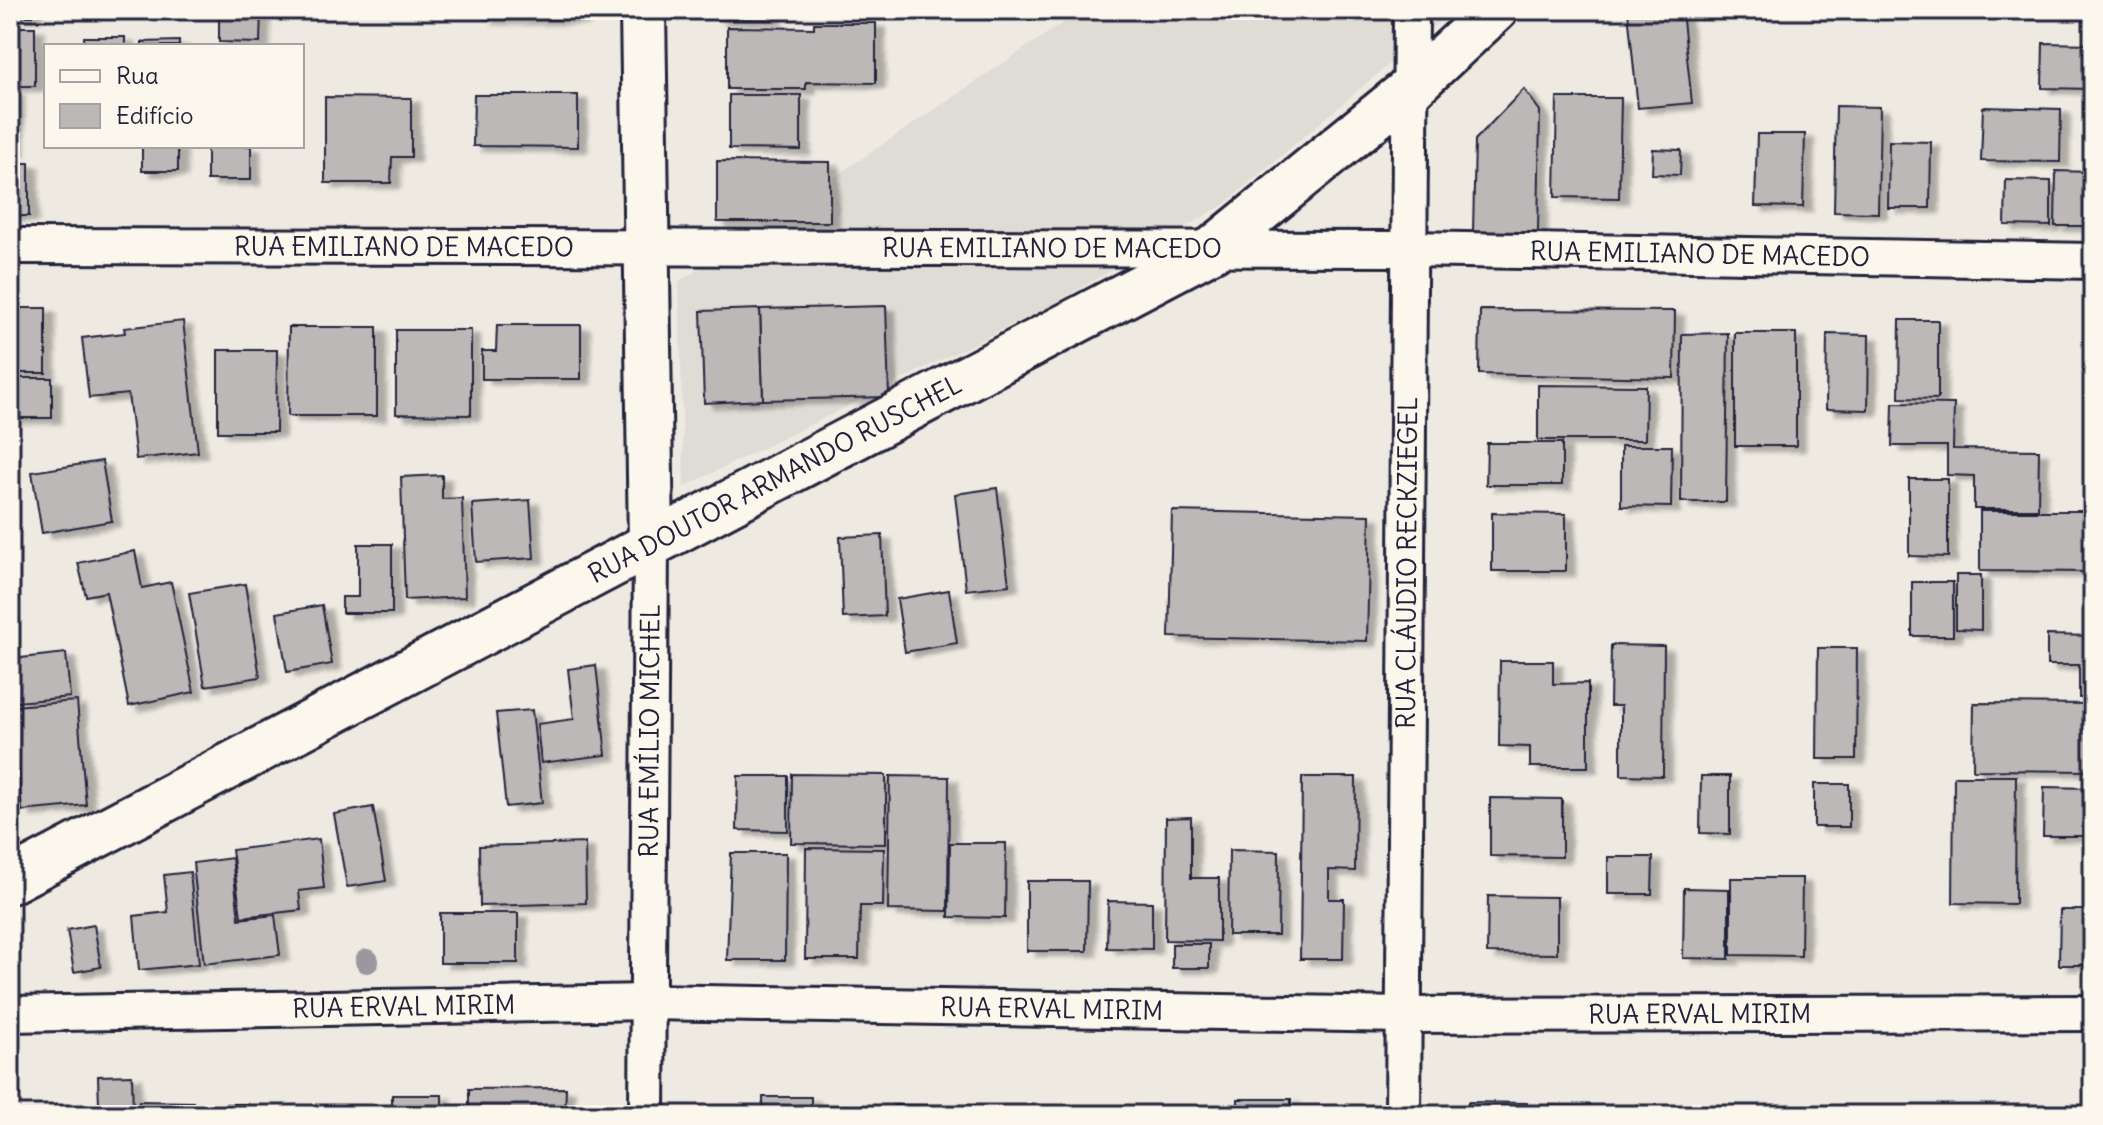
<svg xmlns="http://www.w3.org/2000/svg" width="2103" height="1125" font-family="Delius,sans-serif">
	<style>
		.built { fill: #dfdbd5 }
		.building { fill: #bcb8b8; stroke: #22223b; stroke-width: 2; filter: url(#shadow) }
		.lines { fill: none; stroke-linecap: round; stroke-linejoin: round }
		.minor-casing { stroke: #22223b; stroke-width: 40 }
		.tertiary-casing { stroke: #22223b; stroke-width: 50 }
		.secondary-casing { stroke: #22223b; stroke-width: 50 }
		.minor { stroke: #fbf7ec; stroke-width: 34 }
		.tertiary { stroke: #fbf7ec; stroke-width: 44 }
		.secondary { stroke: #fbf7ec; stroke-width: 44 }
		.tree { fill: #9a989e }
		.labels { text-anchor: middle; stroke-width: 6; stroke-linejoin: round; paint-order: stroke }
		.street-label { font-size: 26px; fill: #22223b; stroke: #fbf7ec }
	</style>
	<defs>
		<filter id="shadow"><feDropShadow dx="9" dy="5" stdDeviation="2" flood-color="#0004"/></filter>
	</defs>
	<rect width="100%" height="100%" fill="#eeeae2"/>
	<filter id="ink" filterUnits="userSpaceOnUse"><feTurbulence type="fractalNoise" baseFrequency=".0125" numOctaves="2"/><feDisplacementMap in="SourceGraphic" scale="16" xChannelSelector="R" yChannelSelector="G"/><feConvolveMatrix kernelMatrix="1 2 1 2 8 2 1 2 1" color-interpolation-filters="sRGB"/></filter>
	<g filter="url(#ink)">
		<!-- built -->
		<path class="built" d="M1082,10H1453L1223,205L1050,306L684,487L679,282Z"/>
		<!-- building -->
		<g class="building">
			<rect x="10" y="10" width="23" height="6"/>
			<path d="M219,10H261L260,43L219,42Z"/>
			<rect x="484" y="10" width="97" height="9"/>
			<path d="M716,10H773V20L716,19Z"/>
			<path d="M1696,10L1682,11L1692,103L1638,108L1628,12Z"/>
			<rect x="2053" y="10" width="40" height="3"/>
			<path d="M814,23H876V83L806,82V89H727V27L814,28Z"/>
			<rect x="10" y="27" width="25" height="59"/>
			<rect x="84" y="37" width="41" height="9"/>
			<path d="M179,41V46H142V42Z"/>
			<path d="M2043,43L2093,44V89L2042,88Z"/>
			<path d="M1524,89L1540,111L1538,234L1473,232L1475,140Z"/>
			<rect x="10" y="91" width="5" height="60"/>
			<path d="M474,95H578V147L473,146Z"/>
			<path d="M729,95H801V150L729,149Z"/>
			<path d="M325,97L411,98V157H392L391,183H325Z"/>
			<path d="M1557,98H1621L1619,198L1555,197Z"/>
			<path d="M1836,106L1880,107L1878,213L1834,212Z"/>
			<path d="M1983,107L2061,109L2060,162L1981,161Z"/>
			<path d="M1757,134H1805L1803,207L1755,206Z"/>
			<path d="M1889,141L1931,142L1930,208H1888Z"/>
			<rect x="142" y="146" width="36" height="25"/>
			<rect x="207" y="146" width="44" height="34"/>
			<path d="M1653,149L1681,150L1680,175L1652,174Z"/>
			<path d="M717,161L830,162V222H717Z"/>
			<rect x="10" y="163" width="19" height="53"/>
			<path d="M2056,171L2093,172V226H2055Z"/>
			<path d="M2006,180L2051,181V226L2005,225Z"/>
			<path d="M886,306L889,397L763,400L760,309Z"/>
			<rect x="10" y="308" width="36" height="65"/>
			<path d="M760,309L763,400L704,403L701,311Z"/>
			<path d="M1480,310L1675,311L1674,378L1479,374Z"/>
			<path d="M1900,320H1938V399L1899,398Z"/>
			<path d="M183,321L198,452L136,459L128,394L89,398L82,338L125,333L124,328Z"/>
			<path d="M497,325H581V379H482V351H496Z"/>
			<path d="M289,327H377V416H288Z"/>
			<path d="M396,330H471V415L396,414Z"/>
			<path d="M1728,333L1726,502H1681L1682,334Z"/>
			<rect x="1735" y="333" width="61" height="113"/>
			<path d="M1827,334L1869,335L1868,410L1826,409Z"/>
			<path d="M218,350H277L276,432H218Z"/>
			<rect x="10" y="378" width="42" height="40"/>
			<path d="M1538,385L1646,386L1645,440H1538Z"/>
			<path d="M2089,386H2093V436H2088Z"/>
			<path d="M1893,403L1954,404L1953,449L2039,450L2038,509H1974V476L1947,475V446H1892Z"/>
			<path d="M1487,443H1562V485H1486Z"/>
			<path d="M1621,446H1672L1671,507L1621,506Z"/>
			<path d="M102,461L112,521L42,533L32,472Z"/>
			<path d="M442,475V499L462,498L465,597L405,600L401,477Z"/>
			<path d="M1909,479H1948V557L1909,556Z"/>
			<path d="M997,488L1009,585L966,590L955,494Z"/>
			<path d="M530,500L534,558L476,562L472,504Z"/>
			<path d="M1172,511L1370,515L1367,641L1169,637Z"/>
			<path d="M1980,511H2093V572L1980,571Z"/>
			<path d="M1492,513L1566,514V571H1492Z"/>
			<path d="M882,535L885,616L843,618L840,537Z"/>
			<path d="M358,544H392V613H342V597H358Z"/>
			<path d="M135,551L142,588L171,582L194,692L129,706L106,592L86,596L78,563Z"/>
			<path d="M1956,575H1981V630L1956,629Z"/>
			<rect x="1912" y="582" width="41" height="54"/>
			<path d="M245,584L260,677L205,686L189,593Z"/>
			<path d="M949,590L957,643L905,652L897,599Z"/>
			<path d="M322,605L332,664L287,672L277,613Z"/>
			<path d="M2047,635L2093,636V698H2079V665H2047Z"/>
			<path d="M1611,645L1664,646L1663,776L1621,775V706H1610Z"/>
			<path d="M1818,648H1857L1856,759H1817Z"/>
			<path d="M66,653L70,697L17,702L12,659Z"/>
			<path d="M1500,661H1553V684L1588,683V767H1530V747L1499,746Z"/>
			<path d="M596,665L606,755L541,763L537,724L574,719L568,669Z"/>
			<path d="M77,701L86,805L22,811L13,706Z"/>
			<path d="M1974,703L2093,704V771L1973,770Z"/>
			<path d="M532,710L542,803L506,807L496,713Z"/>
			<path d="M792,774L886,775V844L791,843Z"/>
			<path d="M738,776H788V831L737,830Z"/>
			<path d="M890,776L949,777L948,911L888,910Z"/>
			<path d="M1701,776H1730V834L1700,833Z"/>
			<path d="M1954,776H2016L2015,904L1953,903Z"/>
			<path d="M1302,777H1356L1355,871L1329,870V899H1344L1343,959H1300Z"/>
			<rect x="1814" y="784" width="35" height="43"/>
			<path d="M2044,787L2093,788V836H2043Z"/>
			<path d="M1490,798L1562,799V857L1490,856Z"/>
			<path d="M373,807L386,881L347,887L334,814Z"/>
			<path d="M1191,817V878H1219V941L1165,940L1166,818Z"/>
			<path d="M319,839L324,888L299,891L301,910L241,917L232,850Z"/>
			<path d="M585,843L586,903L480,906L479,846Z"/>
			<path d="M950,843H1006L1005,918L949,917Z"/>
			<path d="M806,848L884,849L883,906H860L859,959H805Z"/>
			<path d="M1229,850L1279,851L1278,935H1228Z"/>
			<path d="M731,853H786L785,960H727Z"/>
			<path d="M1608,857H1653L1652,894H1608Z"/>
			<path d="M232,858L239,919L275,915L280,955L204,964L193,863Z"/>
			<path d="M190,872L199,964L139,970L134,916L168,912L164,875Z"/>
			<path d="M1731,878H1802L1801,956L1731,955Z"/>
			<path d="M1027,881H1088L1087,951H1027Z"/>
			<path d="M1684,888L1729,889V959L1683,958Z"/>
			<path d="M1488,896L1557,897V954L1487,953Z"/>
			<path d="M1108,901L1152,902V949L1107,948Z"/>
			<path d="M2060,910H2093V965H2059Z"/>
			<rect x="440" y="913" width="78" height="50"/>
			<path d="M94,925L101,967L74,972L67,930Z"/>
			<rect x="1172" y="944" width="37" height="24"/>
			<path d="M132,1075L133,1115H71L70,1106L99,1105L98,1076Z"/>
			<path d="M566,1088L565,1115H469V1089Z"/>
			<rect x="392" y="1095" width="50" height="20"/>
			<rect x="763" y="1097" width="48" height="18"/>
			<rect x="1238" y="1099" width="53" height="16"/>
			<path d="M139,1101L193,1102V1115H139Z"/>
			<path d="M1468,1102L1527,1103V1115H1468Z"/>
			<path d="M215,1104H247V1115H214Z"/>
			<path d="M893,1105L974,1106V1115H892Z"/>
			<rect x="1168" y="1106" width="51" height="9"/>
			<path d="M1542,1106L1594,1107V1115H1542Z"/>
			<path d="M1305,1107H1356V1115H1304Z"/>
			<rect x="2071" y="1111" width="22" height="4"/>
			<rect x="253" y="1112" width="75" height="3"/>
		</g>
		<g class="lines">
			<defs>
				<g id="minor">
					<path id="s1" d="M10,246L1409,249L2093,261"/>
					<path id="s2" d="M10,1014L648,1002L1404,1015L2093,1013"/>
					<path id="s3" d="M647,1115L651,543"/>
					<path id="s4" d="M1403,1115L1411,10"/>
				</g>
				<path id="tertiary" d="M643,10L651,543"/>
				<g id="secondary">
					<path id="s5" d="M10,881L1213,249L1410,89L1495,10"/>
				</g>
			</defs>
			<!-- minor casing -->
			<use href="#minor" class="minor-casing"/>
			<!-- tertiary casing -->
			<use href="#tertiary" class="tertiary-casing"/>
			<!-- secondary casing -->
			<use href="#secondary" class="secondary-casing"/>
			<!-- minor -->
			<use href="#minor" class="minor"/>
			<!-- tertiary -->
			<use href="#tertiary" class="tertiary"/>
			<!-- secondary -->
			<use href="#secondary" class="secondary"/>
		</g>
		<!-- trees -->
		<circle class="tree" cx="367" cy="961" r="12"/>
	</g>
	<g class="labels">
		<!-- street labels -->
		<g class="street-label">
			<text dy="9" stroke="none"><textPath href="#s1" startOffset="394">RUA EMILIANO DE MACEDO</textPath></text>
			<text dy="9" stroke="none"><textPath href="#s1" startOffset="1042">RUA EMILIANO DE MACEDO</textPath></text>
			<text dy="9" stroke="none"><textPath href="#s1" startOffset="1690">RUA EMILIANO DE MACEDO</textPath></text>
			<text dy="9" stroke="none"><textPath href="#s5" startOffset="864">RUA DOUTOR ARMANDO RUSCHEL</textPath></text>
			<text dy="9" stroke="none"><textPath href="#s4" startOffset="552">RUA CLÁUDIO RECKZIEGEL</textPath></text>
			<text dy="9" stroke="none"><textPath href="#s3" startOffset="384">RUA EMÍLIO MICHEL</textPath></text>
			<text dy="9" stroke="none"><textPath href="#s2" startOffset="394">RUA ERVAL MIRIM</textPath></text>
			<text dy="9" stroke="none"><textPath href="#s2" startOffset="1042">RUA ERVAL MIRIM</textPath></text>
			<text dy="9" stroke="none"><textPath href="#s2" startOffset="1690">RUA ERVAL MIRIM</textPath></text>
		</g>
	</g>
	<!-- margin -->
	<rect width="2103" height="1125" fill="none" stroke="#fbf7ec" stroke-width="40"/>
	<rect x="20" y="20" width="2063" height="1085" fill="none" stroke="#22223b" stroke-width="3" filter="url(#ink)"/>
	<!-- legend -->
	<rect x="44" y="44" width="260" height="104" fill="#fbf7ec" stroke="#a4a2a5" stroke-width="2"/>
	<rect x="60" y="70" width="40" height="12" fill="#fbf7ec" stroke="#a4a2a5" stroke-width="2"/>
	<text x="116" y="84" font-size="24" fill="#22223b">Rua</text>
	<rect x="60" y="104" width="40" height="24" fill="#bcb8b8" stroke="#a4a2a5" stroke-width="2"/>
	<text x="116" y="124" font-size="24" fill="#22223b">Edifício</text>
</svg>
